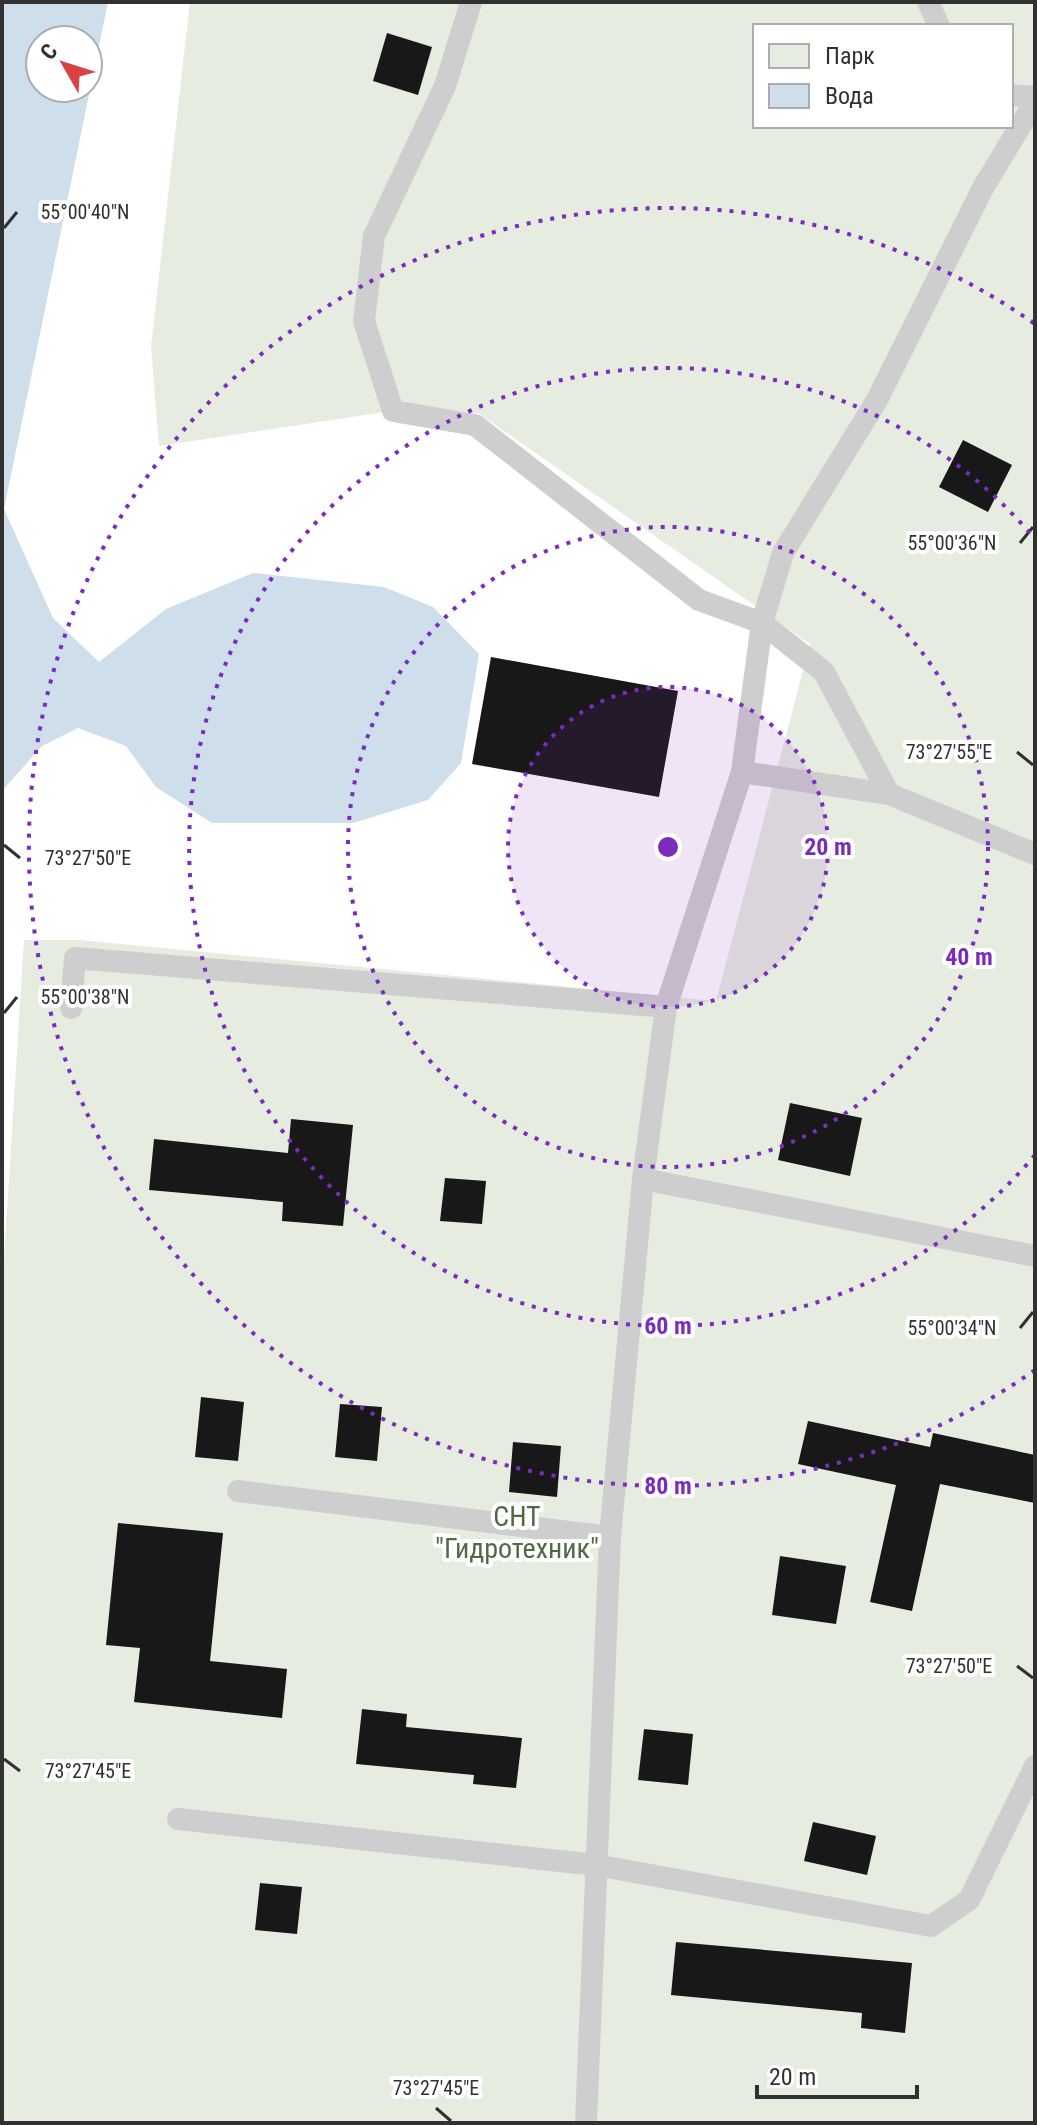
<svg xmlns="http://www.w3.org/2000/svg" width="1037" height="2125" font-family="'Roboto Condensed',sans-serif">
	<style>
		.green { fill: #e6ede0; fill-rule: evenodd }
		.water { fill: #cedeeb; fill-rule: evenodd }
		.building { fill: #181818 }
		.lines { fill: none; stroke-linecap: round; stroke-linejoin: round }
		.service { stroke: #cecece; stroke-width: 22 }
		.ticks { fill: none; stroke: #313131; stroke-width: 3 }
		.ring { fill: none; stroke: #7b2cbf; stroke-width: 4; stroke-dasharray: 4 8 }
		.labels { text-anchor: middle; stroke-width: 8; stroke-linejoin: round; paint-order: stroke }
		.park-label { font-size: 28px; fill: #526a41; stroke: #fff }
		.ticks-label { font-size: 20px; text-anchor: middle; fill: #313131; stroke: #fff; stroke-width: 8; stroke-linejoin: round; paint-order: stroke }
		.centre { fill: #7b2cbf; stroke: #fff; stroke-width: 4 }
		.ring-label { font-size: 24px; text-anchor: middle; font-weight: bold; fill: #7b2cbf; stroke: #fff; stroke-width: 8; stroke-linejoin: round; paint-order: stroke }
	</style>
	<rect width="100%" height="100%" fill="#fff"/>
	<!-- green -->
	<path class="green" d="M190,2H1035V2123H2V1290L24,940H79L716,1001L810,644L478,413L418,407L159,446L151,346ZM755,26H1011V126H755Z"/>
	<!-- water -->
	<path class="water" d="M2,2H108L4,509L53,618L99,662L166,609L253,573L384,587L433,607L479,654L461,763L428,800L353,823H212L156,787L126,746L78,728L42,746L2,791ZM40,40H88V88H40Z"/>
	<!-- building -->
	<g class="building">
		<path d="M387,33L432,47L418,95L373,81Z"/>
		<path d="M963,440L1012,465L988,512L939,487Z"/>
		<path d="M491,657L678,691L659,797L472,764Z"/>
		<path d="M790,1103L862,1118L850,1176L778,1160Z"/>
		<path d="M291,1119L353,1125L343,1226L282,1221L283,1202L149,1190L154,1139L288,1153Z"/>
		<path d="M445,1178L486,1181L482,1224L440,1221Z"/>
		<path d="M201,1397L244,1402L238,1461L195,1457Z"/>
		<path d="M340,1404L382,1407L377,1461L335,1457Z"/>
		<path d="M808,1421L930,1447L933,1433L1035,1455V1503L940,1484L912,1611L870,1602L896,1485L798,1464Z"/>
		<path d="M513,1442L561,1446L557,1497L509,1492Z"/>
		<path d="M118,1523L223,1533L210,1661L287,1669L282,1718L134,1702L140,1648L106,1645Z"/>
		<path d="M780,1556L846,1566L836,1624L772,1615Z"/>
		<path d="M362,1709L407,1714L406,1727L522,1738L516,1788L473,1784L474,1775L356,1764Z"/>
		<path d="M644,1729L693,1734L688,1785L638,1780Z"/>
		<path d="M813,1822L876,1836L867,1875L804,1861Z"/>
		<path d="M260,1883L302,1887L297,1934L255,1930Z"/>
		<path d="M676,1942L912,1963L905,2033L861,2028L862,2013L671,1995Z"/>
	</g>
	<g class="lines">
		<!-- service -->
		<g class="service">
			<path d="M471,2L445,86L374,236L364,321L393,411L475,425L699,600L762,623L824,672L889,794"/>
			<path d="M928,2L939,26"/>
			<path d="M1011,95L1035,97"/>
			<path d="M742,772L889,794L1035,854"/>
			<path d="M71,1008L75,958L666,1007"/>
			<path d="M643,1179L1035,1256"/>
			<path d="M238,1491L610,1537"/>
			<path d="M178,1819L596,1865L931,1926L969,1900L1035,1766"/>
			<path d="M586,2123L610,1537L643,1179L666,1007L742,772L762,623L783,553L877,400L984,186L1035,102"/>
		</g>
	</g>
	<!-- ticks -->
	<path class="ticks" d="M4,228L17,212M1020,543L1033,527M1017,752L1033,765M4,845L20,858M4,1013L17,997M1020,1328L1033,1312M1017,1666L1033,1678M4,1759L20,1771M436,2108L451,2121"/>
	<!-- distance rings -->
	<circle cx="668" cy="847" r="160" fill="#7b2cbf" fill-opacity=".12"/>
	<g class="ring">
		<circle cx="668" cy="847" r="160"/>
		<circle cx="668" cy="847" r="320"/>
		<path d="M1035 1155A479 479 0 1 1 1035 539"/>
		<path d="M1035 1370A639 639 0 1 1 1035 324"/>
	</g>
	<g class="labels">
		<!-- park labels -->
		<g class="park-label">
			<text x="517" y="1526">СНТ<tspan x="517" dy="32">"Гидротехник"</tspan></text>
		</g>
	</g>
	<g class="ticks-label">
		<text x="85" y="219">55°00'40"N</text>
		<text x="952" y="550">55°00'36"N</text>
		<text x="949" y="759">73°27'55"E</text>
		<text x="88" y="865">73°27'50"E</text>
		<text x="85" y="1004">55°00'38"N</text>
		<text x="952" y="1335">55°00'34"N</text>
		<text x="949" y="1673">73°27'50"E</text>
		<text x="88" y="1778">73°27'45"E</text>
		<text x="436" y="2095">73°27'45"E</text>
	</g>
	<circle cx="668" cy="847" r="12" class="centre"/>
	<g class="ring-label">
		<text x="828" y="855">20 m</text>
		<text x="969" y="965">40 m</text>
		<text x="668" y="1334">60 m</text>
		<text x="668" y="1494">80 m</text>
	</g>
	<!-- border -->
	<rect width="1037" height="2125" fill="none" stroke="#313131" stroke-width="8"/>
	<!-- legend -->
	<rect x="753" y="24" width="260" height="104" fill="#ffffff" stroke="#adadad" stroke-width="2"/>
	<rect x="769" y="44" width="40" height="24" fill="#e6ede0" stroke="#adadad" stroke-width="2"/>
	<text x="825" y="64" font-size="24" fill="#313131">Парк</text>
	<rect x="769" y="84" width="40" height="24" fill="#cedeeb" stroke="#adadad" stroke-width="2"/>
	<text x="825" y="104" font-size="24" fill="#313131">Вода</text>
	<!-- north arrow -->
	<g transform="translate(64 64) rotate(309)"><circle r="38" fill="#ffffff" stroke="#adadad" stroke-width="2"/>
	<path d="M0-6L14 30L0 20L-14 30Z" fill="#da4144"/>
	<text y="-12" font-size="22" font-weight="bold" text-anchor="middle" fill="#313131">С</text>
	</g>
	<!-- scale -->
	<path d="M757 2085v12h160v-12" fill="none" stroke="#313131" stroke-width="4"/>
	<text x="769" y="2085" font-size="24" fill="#313131" stroke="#ffffff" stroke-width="6" paint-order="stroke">20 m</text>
</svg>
